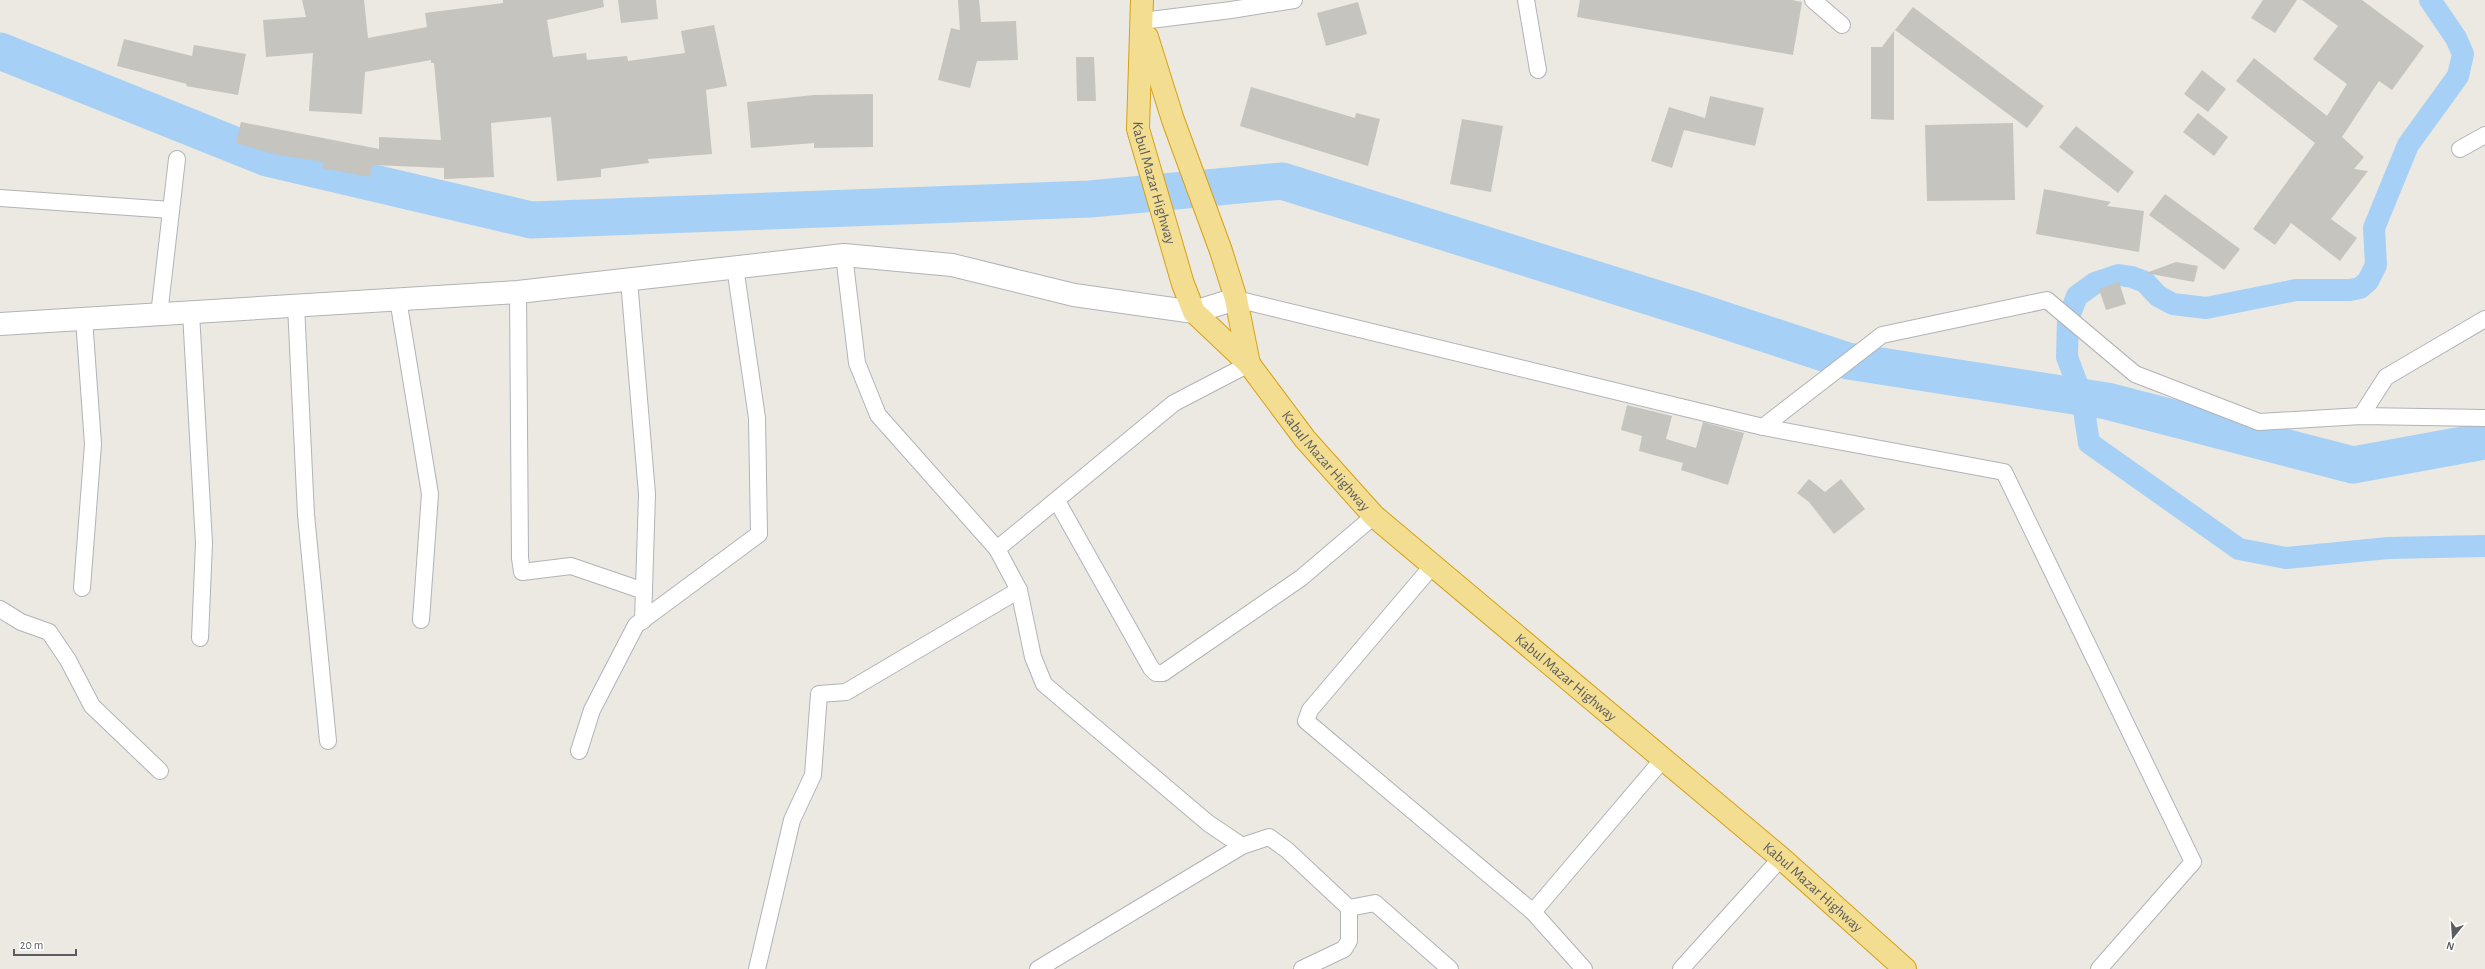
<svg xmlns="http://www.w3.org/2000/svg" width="2485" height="969" font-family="'Alegreya Sans',sans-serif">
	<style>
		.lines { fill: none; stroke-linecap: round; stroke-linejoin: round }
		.canal { stroke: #a6d0f6; stroke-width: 22 }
		.river { stroke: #a6d0f6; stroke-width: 37 }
		.building { fill: #c6c4be }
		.street-casing { stroke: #b2b3b7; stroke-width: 18 }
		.secondary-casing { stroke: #b1b3b7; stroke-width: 24 }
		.highway-casing { stroke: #d7a115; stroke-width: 24 }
		.street { stroke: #fff; stroke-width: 16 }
		.secondary { stroke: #fff; stroke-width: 22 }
		.highway { stroke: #f2dd91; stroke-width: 22 }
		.labels { text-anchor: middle; stroke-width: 3; stroke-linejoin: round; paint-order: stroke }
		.street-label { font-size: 15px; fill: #5a5c60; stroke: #fff }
	</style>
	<rect width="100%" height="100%" fill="#ebe9e1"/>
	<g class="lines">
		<!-- canal -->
		<path class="canal" d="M2430,0L2456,38L2463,54L2458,76L2408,145L2374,228L2376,265L2368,281L2360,288L2350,290H2296L2206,308L2173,304L2158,296L2145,282L2132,277L2119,275L2095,283L2077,296L2068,319L2067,357L2082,397L2089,443L2239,549L2286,558L2388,548L2485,546"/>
		<!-- river -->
		<path class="river" d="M0,51L267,158L531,220L1090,199L1282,181L1699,312L1848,361L2107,401L2353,465L2485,441"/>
	</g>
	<!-- building -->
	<g class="building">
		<path d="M302,0H364L368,38L427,27L425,13L503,3V0H603L604,7L547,20L553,57L586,53L587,60L627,56L628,61L685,53L681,31L714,25L727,86L706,90L712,154L648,159L649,163L601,169V177L557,181L551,117L491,123L494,177L444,179V168L372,165L370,177L322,168L323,162L274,154L236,143L241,122L379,149V137L441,140L434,63H431V60L365,72L362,114L309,111L313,53L266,57L263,20L306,17Z"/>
		<path d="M618,0H656L658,19L621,23Z"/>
		<path d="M958,0H979L981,22L1016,21L1018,60L977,61L970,88L938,80L951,28L960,30Z"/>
		<path d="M1580,0H1792L1802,2L1793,55L1577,17Z"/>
		<path d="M2263,0H2297L2275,33L2251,18Z"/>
		<path d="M2302,0H2362L2424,46L2392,90L2379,81L2342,137L2364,157L2354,169L2368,171L2331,219L2357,238L2340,261L2291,223L2275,245L2253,229L2315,143L2236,81L2254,58L2327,116L2347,84L2313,59L2338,26Z"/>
		<path d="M1358,2L1367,34L1326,46L1317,13Z"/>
		<path d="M1913,7L2044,106L2027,128L1895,30Z"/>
		<path d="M1894,31V120L1871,119V47H1882Z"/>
		<path d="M124,39L192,56L194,45L246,54L238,95L186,86L187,84L117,66Z"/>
		<path d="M1076,57H1094L1096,101H1077Z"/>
		<path d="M2202,70L2226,89L2208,112L2184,94Z"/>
		<path d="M1251,87L1355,118L1356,113L1380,119L1368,166L1240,126Z"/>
		<path d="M873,94V147L814,148V143L751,148L747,102L814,95Z"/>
		<path d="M1710,96L1764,108L1755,146L1684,130L1672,168L1651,161L1669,107L1705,118Z"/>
		<path d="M2198,113L2228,137L2214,156L2183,132Z"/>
		<path d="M1462,119L1503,126L1491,192L1450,184Z"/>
		<path d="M2013,123L2015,200L1927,201L1925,125Z"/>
		<path d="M2076,126L2134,172L2118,193L2059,147Z"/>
		<path d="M2044,189L2111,202L2107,206L2144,211L2139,252L2036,234Z"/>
		<path d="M2165,194L2240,249L2224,270L2149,215Z"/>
		<path d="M2176,262L2198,266L2194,282L2146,273Z"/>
		<path d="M2119,282L2126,304L2106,310L2099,289Z"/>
		<path d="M1627,405L1672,416L1666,439L1696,448L1703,422L1744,433L1728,485L1681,470L1683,463L1639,451L1642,436L1621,430Z"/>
		<path d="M1809,479L1825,492L1841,479L1865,509L1834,534L1809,502L1797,493Z"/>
	</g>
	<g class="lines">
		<defs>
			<g id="street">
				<path d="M1526,0L1538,70"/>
				<path d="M1813,0L1842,25"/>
				<path d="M1142,21L1231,10L1294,0"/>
				<path d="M2460,149L2485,135"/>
				<path d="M0,198L171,210"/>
				<path d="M844,255L857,363L878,415L997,549L1019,590L1033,657L1044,684L1208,823L1242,846L1269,837L1287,850L1349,908L1375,903L1450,969"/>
				<path d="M629,280L647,494L643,621"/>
				<path d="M518,292L520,558L522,572L571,566L644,591"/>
				<path d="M398,299L430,494L421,620"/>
				<path d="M1236,299L1763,427L2004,472L2193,862L2099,969"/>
				<path d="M296,305L306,515L328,741"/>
				<path d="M191,313L204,543L200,638"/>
				<path d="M159,315L177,159"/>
				<path d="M2361,416L2386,377L2485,319"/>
				<path d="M1763,427L1882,335L2047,300L2135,374L2259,422L2361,416L2485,418"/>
				<path d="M1057,501L1151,668L1156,673H1163L1301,578L1374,516"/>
				<path d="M997,549L1174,403L1249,364"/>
				<path d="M1433,565L1310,710L1306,721L1533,912L1584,969"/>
				<path d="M82,588L93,444L84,319"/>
				<path d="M0,609L21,622L49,632L68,660L92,706L160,771"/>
				<path d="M579,751L592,710L636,625L759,534L757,418L735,267"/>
				<path d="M1533,912L1663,759"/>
				<path d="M757,969L792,820L813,775L819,694L846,692L1019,590"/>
				<path d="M1038,969L1242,846"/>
				<path d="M1302,969L1344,949L1349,941V908"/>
				<path d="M1681,969L1781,858"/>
			</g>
			<path id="secondary" d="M0,324L518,292L844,255L952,265L1074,295L1194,312L1236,299"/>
			<g id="highway">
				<path id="s1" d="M1142,0L1138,129L1183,284L1194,312L1249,364L1305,439L1374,516L1781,858L1905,969"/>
				<path d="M1147,37L1173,120L1221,251L1236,299L1249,364"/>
			</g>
		</defs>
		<!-- street casing -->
		<use href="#street" class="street-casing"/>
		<!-- secondary casing -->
		<use href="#secondary" class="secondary-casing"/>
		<!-- highway casing -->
		<use href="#highway" class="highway-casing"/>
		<!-- street -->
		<use href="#street" class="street"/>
		<!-- secondary -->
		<use href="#secondary" class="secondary"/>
		<!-- highway -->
		<use href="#highway" class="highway"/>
	</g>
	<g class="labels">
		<!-- street labels -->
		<g class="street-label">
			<text dy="5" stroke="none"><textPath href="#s1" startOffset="185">Kabul Mazar Highway</textPath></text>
			<text dy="5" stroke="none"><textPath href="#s1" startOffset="520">Kabul Mazar Highway</textPath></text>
			<text dy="5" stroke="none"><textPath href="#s1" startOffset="844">Kabul Mazar Highway</textPath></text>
			<text dy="5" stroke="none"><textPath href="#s1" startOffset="1168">Kabul Mazar Highway</textPath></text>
		</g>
	</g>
	<!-- north arrow -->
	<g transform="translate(2453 937) rotate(197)" stroke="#ffffff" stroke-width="3" paint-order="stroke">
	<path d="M0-3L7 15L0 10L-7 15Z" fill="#5a5c60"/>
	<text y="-6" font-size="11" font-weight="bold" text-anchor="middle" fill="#5a5c60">N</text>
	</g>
	<!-- scale -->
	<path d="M14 949v6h62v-6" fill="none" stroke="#5a5c60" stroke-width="2"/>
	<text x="20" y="949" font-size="12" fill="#5a5c60" stroke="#ffffff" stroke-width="3" paint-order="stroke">20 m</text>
</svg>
